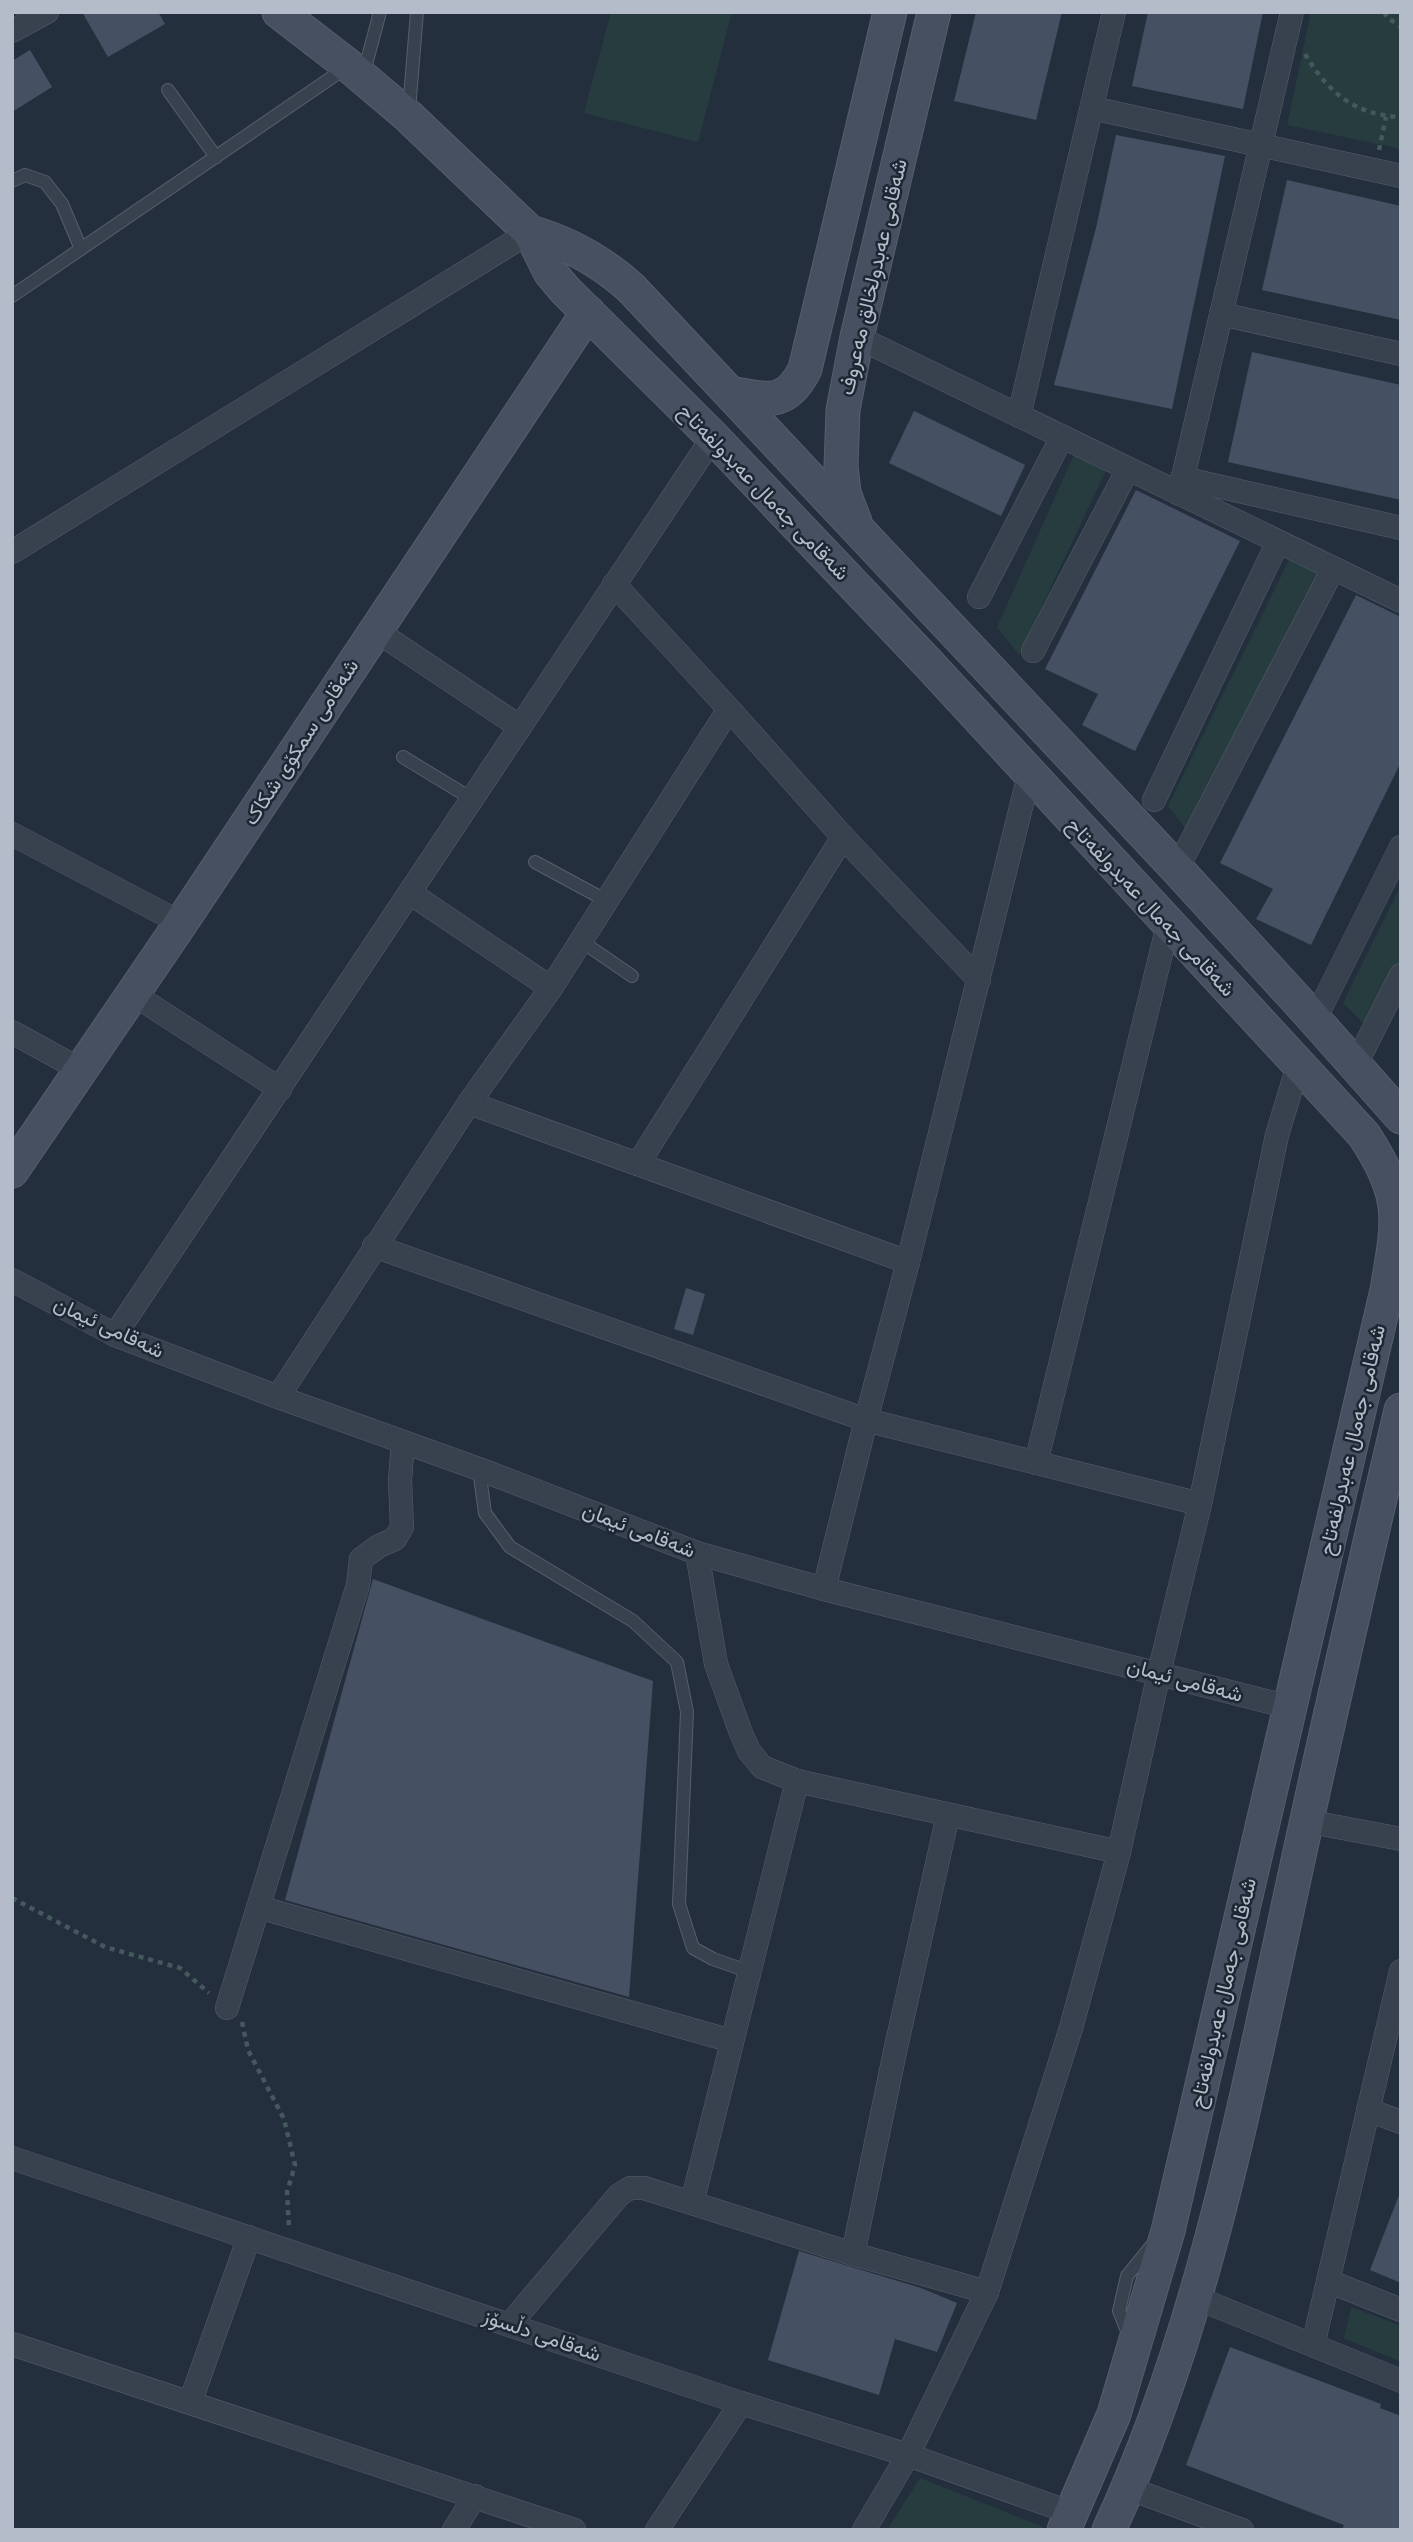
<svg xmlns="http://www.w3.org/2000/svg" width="1413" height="2542" font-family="Figtree,Vazirmatn,sans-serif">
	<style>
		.green { fill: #263c3f }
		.building { fill: #455162 }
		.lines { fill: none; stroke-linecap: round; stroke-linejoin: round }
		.lane-casing { stroke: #565f6c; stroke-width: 14 }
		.street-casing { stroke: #565f6c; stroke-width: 24 }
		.secondary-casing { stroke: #565f6c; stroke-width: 35 }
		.path { stroke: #44595c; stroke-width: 4.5; stroke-dasharray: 5 5; stroke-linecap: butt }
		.lane { stroke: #38414e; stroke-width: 12 }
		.street { stroke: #38414e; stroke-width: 23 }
		.secondary { stroke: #465061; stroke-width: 33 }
		.labels { text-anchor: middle; stroke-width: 5; stroke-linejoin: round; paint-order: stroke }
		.street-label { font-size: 21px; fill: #b4bcc9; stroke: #1d2633 }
	</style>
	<rect width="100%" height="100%" fill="#242f3e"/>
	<!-- green -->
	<g class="green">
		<path d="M611,12H732L698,142L584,113Z"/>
		<path d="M1311,12H1401V149L1287,125Z"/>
		<path d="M1077,448L1109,464L1019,655L997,627Z"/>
		<path d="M1293,552L1326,568L1194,839L1168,806Z"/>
		<path d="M1401,885V961L1368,1028L1343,1003Z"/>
		<path d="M1351,2307L1401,2326V2362L1344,2338Z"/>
		<path d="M920,2478L1043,2527L1042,2530H887Z"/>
	</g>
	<!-- building -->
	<g class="building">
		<path d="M82,12H158L165,24L108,57Z"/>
		<path d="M976,12H1062L1036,120L954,101Z"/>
		<path d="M1148,12H1263L1243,109L1132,86Z"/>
		<path d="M30,50L52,87L12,112V61Z"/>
		<path d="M1116,135L1225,156L1172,409L1054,385L1096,228Z"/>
		<path d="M1287,180L1401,206V320L1262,290Z"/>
		<path d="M1252,352L1401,385V500L1228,462Z"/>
		<path d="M914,411L1025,465L1001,516L889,463Z"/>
		<path d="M1136,490L1240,541L1135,751L1082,725L1098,694L1045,669Z"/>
		<path d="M1356,595L1401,617V762L1311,945L1256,919L1273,889L1220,863Z"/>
		<path d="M686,1288L705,1294L693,1335L674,1329Z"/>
		<path d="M373,1579L653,1681L629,1997L285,1900Z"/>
		<path d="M1399,2195H1401V2283L1370,2270Z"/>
		<path d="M799,2251L921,2288L957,2303L937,2352L895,2339L879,2395L768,2360Z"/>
		<path d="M1230,2347L1381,2404L1380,2408L1401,2416V2530H1342L1344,2525L1186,2465Z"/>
	</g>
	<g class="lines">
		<defs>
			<g id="lane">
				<path d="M363,76L380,12"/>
				<path d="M168,90L216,157"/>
				<path d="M409,110L417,12"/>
				<path d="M12,181L25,175L45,182L62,204L81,249"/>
				<path d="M12,296L347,67"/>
				<path d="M403,757L472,799"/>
				<path d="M535,862L607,901"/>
				<path d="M581,941L632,976"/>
				<path d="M479,1469L485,1513L510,1547L633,1621L677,1662L687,1712L679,1904L693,1948L713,1959L750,1972"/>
				<path d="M1129,2336L1119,2311L1127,2276L1153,2244"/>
			</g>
			<g id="street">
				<path d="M12,31L47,12"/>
				<path d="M1092,108L1401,176"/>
				<path d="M1221,314L1401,354"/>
				<path d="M857,337L1401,601"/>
				<path d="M1019,416L1114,12"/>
				<path d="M1182,478L1401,528"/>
				<path d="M1179,494L1292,12"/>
				<path d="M12,552L530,232"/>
				<path d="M614,584L729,709L843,837L979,980"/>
				<path d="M979,597L1062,437"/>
				<path d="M375,630L520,727"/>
				<path d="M1033,651L1128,469"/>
				<path d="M1154,800L1278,542"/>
				<path d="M12,834L181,923"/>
				<path d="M1177,869L1333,569"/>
				<path d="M410,893L551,988"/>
				<path d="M133,994L280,1089"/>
				<path d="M1315,1019L1401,847"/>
				<path d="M12,1032L81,1070"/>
				<path d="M1356,1064L1401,975"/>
				<path d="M469,1103L908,1262"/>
				<path d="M638,1164L843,837"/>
				<path d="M374,1246L866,1420L1200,1504"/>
				<path d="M12,1280L115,1335L278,1397L479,1469L697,1553L824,1589L1289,1707"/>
				<path d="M115,1335L713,437"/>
				<path d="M278,1397L469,1103L551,988L729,709"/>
				<path d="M1036,1463L1168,925"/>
				<path d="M697,1553L716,1664L741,1733L749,1751L762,1767L797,1781"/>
				<path d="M824,1589L866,1420L908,1262L1029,775"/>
				<path d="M1306,1821L1401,1839"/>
				<path d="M258,1907L732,2041"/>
				<path d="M227,2008L358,1585L361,1559L379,1546L395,1539L402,1527L400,1480L403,1442"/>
				<path d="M1368,2110L1401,2122"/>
				<path d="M12,2158L741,2403L908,2455L1072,2513"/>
				<path d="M692,2203L797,1781L1119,1852"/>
				<path d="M853,2254L896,2047L948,1815"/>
				<path d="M1328,2281L1401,2310"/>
				<path d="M1194,2297L1401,2381"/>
				<path d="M510,2324L619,2195L630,2188H644L853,2254L987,2292"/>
				<path d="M12,2344L574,2530"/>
				<path d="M1313,2345L1401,1971"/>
				<path d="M190,2403L249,2237"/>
				<path d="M1128,2488L1242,2530"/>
				<path d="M454,2530L475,2496"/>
				<path d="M657,2530L741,2403"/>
				<path d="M864,2530L908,2455L987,2292L1071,2028L1119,1852L1159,1673L1200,1504L1277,1135L1298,1066"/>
			</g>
			<g id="secondary">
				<path d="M279,12L349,66L408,116L530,232L550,272L565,290L713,437L928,663L1364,1135C1405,1198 1399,1220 1387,1290L1168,2231L1114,2414L1064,2530"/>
				<path d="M530,232C569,243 601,261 631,288L1177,869L1306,1010L1401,1117"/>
				<path d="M730,393C767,400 786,407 805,369L890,12"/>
				<path d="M855,522L844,493L841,466L843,410L857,337L934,12"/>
				<path d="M12,1171L181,923L588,312"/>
				<path d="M1109,2530C1195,2345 1237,2142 1280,1944C1318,1766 1359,1587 1401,1410"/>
			</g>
		</defs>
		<!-- lane casing -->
		<use href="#lane" class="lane-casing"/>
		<!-- street casing -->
		<use href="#street" class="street-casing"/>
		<!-- secondary casing -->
		<use href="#secondary" class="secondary-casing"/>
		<!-- path -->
		<g class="path">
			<path d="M1384,12L1388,18L1401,27"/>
			<path d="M1305,54C1328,92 1354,115 1401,117"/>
			<path d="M1379,150L1386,117"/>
			<path d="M12,1898L105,1947L180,1968L209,1993"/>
			<path d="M242,2022L248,2050L284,2119L295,2165L287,2192L289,2228"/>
		</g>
		<!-- lane -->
		<use href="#lane" class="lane"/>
		<!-- street -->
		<use href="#street" class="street"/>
		<!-- secondary -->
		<use href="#secondary" class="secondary"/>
	</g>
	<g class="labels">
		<!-- street labels -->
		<g class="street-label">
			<text transform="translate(873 277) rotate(-77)" y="7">شەقامی عەبدولخالق مەعروف</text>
			<text transform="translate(764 492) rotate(46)" y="7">شەقامی جەمال عەبدولفەتاح</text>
			<text transform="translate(301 742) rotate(-57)" y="7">شەقامی سمکۆی شکاک</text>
			<text transform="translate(1151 907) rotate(47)" y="7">شەقامی جەمال عەبدولفەتاح</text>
			<text transform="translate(109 1327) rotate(25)" y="7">شەقامی ئیمان</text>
			<text transform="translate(1352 1440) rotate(-77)" y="7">شەقامی جەمال عەبدولفەتاح</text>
			<text transform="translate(639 1530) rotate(21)" y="7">شەقامی ئیمان</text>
			<text transform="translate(1185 1680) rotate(15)" y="7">شەقامی ئیمان</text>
			<text transform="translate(1223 1993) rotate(-77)" y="7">شەقامی جەمال عەبدولفەتاح</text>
			<text transform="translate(542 2335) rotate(19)" y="7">شەقامی دڵسۆز</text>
		</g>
	</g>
	<!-- border -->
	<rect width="1413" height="2542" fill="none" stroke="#b4bcc9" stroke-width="28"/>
</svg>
